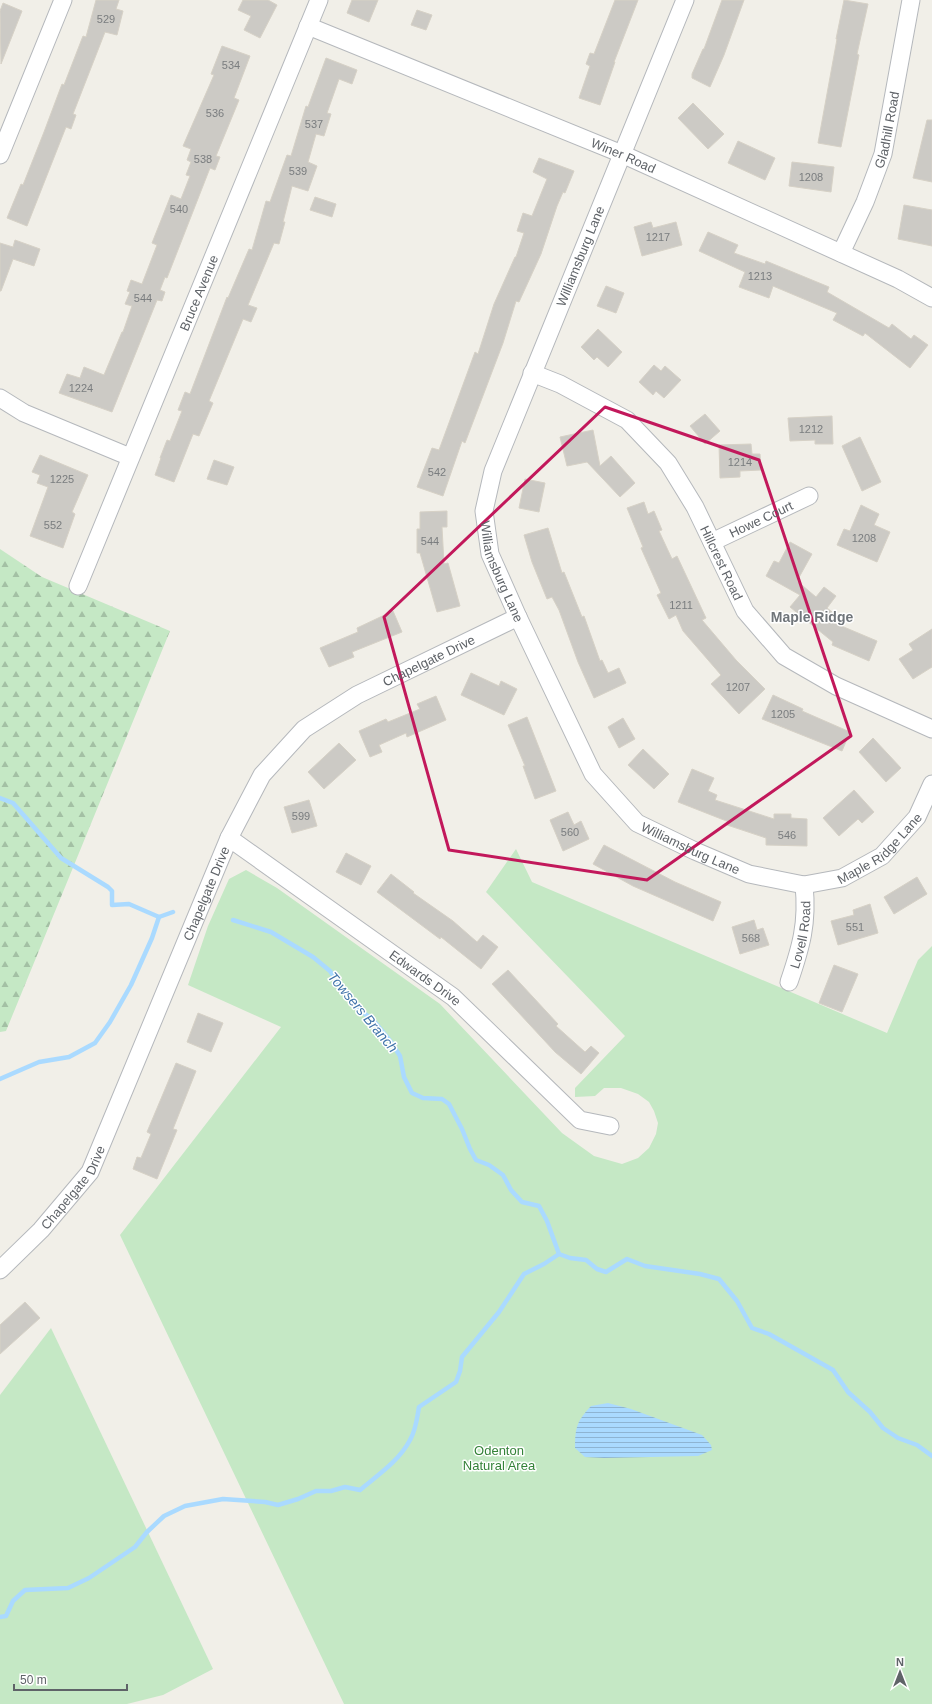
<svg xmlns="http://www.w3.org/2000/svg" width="932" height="1704" font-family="Helvetica,sans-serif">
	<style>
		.forest { fill: url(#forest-firs) }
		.park { fill: #c5e8c5 }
		.water { fill: url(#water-rules) }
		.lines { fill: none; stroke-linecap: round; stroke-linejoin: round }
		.stream { stroke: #aadaff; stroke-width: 4.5 }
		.building { fill: #cccac5; stroke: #d6d1c6 }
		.street-casing { stroke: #b5b8bc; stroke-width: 19 }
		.street { stroke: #fff; stroke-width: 17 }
		.marked { fill: none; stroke: #c2185b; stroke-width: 3; stroke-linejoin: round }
		.labels { text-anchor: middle; stroke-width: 3; stroke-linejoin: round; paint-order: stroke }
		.number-label { font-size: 11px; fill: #7a7d7f }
		.street-label { font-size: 13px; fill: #5f6368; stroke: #fff }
		.park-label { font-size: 13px; fill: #348238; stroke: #fff }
		.neighbourhood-label { font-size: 14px; font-weight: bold; fill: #70757a; stroke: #fff }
		.water-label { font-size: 14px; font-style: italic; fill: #4174aa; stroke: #fff }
	</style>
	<defs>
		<pattern id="forest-firs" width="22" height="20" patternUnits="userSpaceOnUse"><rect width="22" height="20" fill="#c5e8c5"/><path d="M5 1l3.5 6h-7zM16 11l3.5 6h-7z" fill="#a3c0a4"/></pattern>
		<pattern id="water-rules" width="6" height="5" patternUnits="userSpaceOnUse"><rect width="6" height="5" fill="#aadaff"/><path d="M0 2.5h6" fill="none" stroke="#8eb4d2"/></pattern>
	</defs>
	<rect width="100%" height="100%" fill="#f1efe8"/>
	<!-- forest -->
	<path class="forest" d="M0,549L42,577L170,631L6,1031L0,1032Z"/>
	<!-- park -->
	<g class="park">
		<path d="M516,849L532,882L887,1033L918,960L932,946V1704H344L120,1235L281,1027L188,985L208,926L229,879L246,870L277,888L440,1004L562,1133L594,1156L622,1164L638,1158L649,1148L656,1134L658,1123L654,1111L649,1102L638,1094L621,1088H604L595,1096L575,1097V1088L625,1036L486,892Z"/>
		<path d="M51,1328L213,1669L163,1695L127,1704H0V1395Z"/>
	</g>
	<!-- water -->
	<path class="water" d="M608,1403L631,1409L702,1435L711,1445L712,1450L698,1456L604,1458L585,1457L575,1448C575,1427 577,1421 591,1406Z"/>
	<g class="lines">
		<!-- stream -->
		<g class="stream">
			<path d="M0,798L13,803L61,858L108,887L112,891V905L129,904L159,917L173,912"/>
			<path d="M233,920L271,932L313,957L330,971L353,1005L373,1020L391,1042L400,1056L404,1077L412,1093L423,1098L442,1099L449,1104L462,1129L470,1149L476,1160L489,1165L503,1175L511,1190L522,1202L539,1206L547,1221L559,1254L570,1258L586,1260L597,1269L606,1272L627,1259L645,1266L700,1274L719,1279L737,1301L752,1328L769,1334L833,1370L848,1392L870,1412L883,1428L898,1438L917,1445L932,1456"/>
			<path d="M0,1079L39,1062L69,1057L95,1043L110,1022L131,985L152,938L159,917"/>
			<path d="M0,1617L6,1616L13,1601L25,1590L68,1588L89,1578L135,1547L147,1532L164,1516L185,1506L223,1499L265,1502L278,1505L298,1499L316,1491H331L345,1487L360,1490C378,1475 399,1461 410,1440C416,1430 417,1418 419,1407L456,1382L460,1371L462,1357L499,1312L524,1274L544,1264L559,1254"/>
		</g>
	</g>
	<!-- building -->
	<g class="building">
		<path d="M96,0H119L116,9L123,11L117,35L105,32L73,114L76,115L71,129L66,127L27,226L7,218L21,184L23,185L44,132L62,84L64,85L83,36L86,37Z"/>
		<path d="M243,0H268L277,5L260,38L244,30L251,16L238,10Z"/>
		<path d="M352,0H378L369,22L347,13Z"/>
		<path d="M615,0H638L614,62H615L600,105L579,98L590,66L586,64L590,53L594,54Z"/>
		<path d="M722,0H744L724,55L710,87L692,78V74L703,49H704Z"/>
		<path d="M844,0L868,4L857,54L859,55L841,147L818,143L837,39H836Z"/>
		<path d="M3,3L22,11L1,64L0,11Z"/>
		<path d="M417,10L432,15L426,30L411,25Z"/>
		<path d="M222,46L250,56L234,98L239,100L216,156L220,157L215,170L210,168L167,278L165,277L160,290L165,292L162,301L157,300L112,412L59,393L67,374L80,378L84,367L104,375L122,332H123L132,306L125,304L130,292L127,291L131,280L142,284L157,245L152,243L171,195L181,199L190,176L186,175L191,162L187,160L191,149L183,146L214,75L211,74Z"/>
		<path d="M326,58L357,70L352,84L339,79L327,113L331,114L324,136L316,134L308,162L317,166L308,191L292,186L283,222H285L279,244L274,243L248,305L257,308L251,322L243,319L209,401L213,403L199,436L193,434L174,482L155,475L161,458H160L167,440L170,441L182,411L178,410L185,392L190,394L227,297L228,298L249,249L252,250L266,201L270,202L287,155L291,156L306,106L308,107Z"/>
		<path d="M693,103L724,134L708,149L678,118Z"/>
		<path d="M927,120H932V182L913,178Z"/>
		<path d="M738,141L775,158L765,180L728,163Z"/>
		<path d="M539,158L574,171L565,193L563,192L557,206L541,254L519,302L516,301L503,343L465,443L462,441L443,496L417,487L432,448L439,450L475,352L478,354L494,304L515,257H516L524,233L517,231L523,213L532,216L547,179L533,172Z"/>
		<path d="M792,162L834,167L831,192L789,186Z"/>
		<path d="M315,197L336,204L332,217L310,210Z"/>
		<path d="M904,205L932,210V246L898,239Z"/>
		<path d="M651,222L653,228L676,222L682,245L642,256L634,227Z"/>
		<path d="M708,232L738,245L734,253L765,264L766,261L829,287L827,292L889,328L892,324L911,339L914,335L928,345L910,368L865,333L863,336L833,320L837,313L773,286L769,298L739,287L745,272L699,251Z"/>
		<path d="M15,240L40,249L34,266L13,259L1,291H0V243L13,247Z"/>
		<path d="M606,286L624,293L616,313L597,306Z"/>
		<path d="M598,329L622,352L608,367L597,357L594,360L581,347Z"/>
		<path d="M654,365L661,371L665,366L681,380L664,398L656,391L653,395L639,382Z"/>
		<path d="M705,414L720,431L705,444L690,426Z"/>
		<path d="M832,416L833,444H815V440L790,441L788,418Z"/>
		<path d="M593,430L600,466L611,456L635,483L620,497L587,462L567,466L560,437Z"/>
		<path d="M860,437L881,482L862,491L842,446Z"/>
		<path d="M751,444L752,454H760L761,470L740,471V477L720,478L719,445Z"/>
		<path d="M40,455L88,475L72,512L75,514L63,548L30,536L48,487L37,483L40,475L32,472Z"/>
		<path d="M214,460L234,467L227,485L207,479Z"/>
		<path d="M525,479L545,483L539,512L519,508Z"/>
		<path d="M644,502L648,514L654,511L662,530L659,531L672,559L677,556L706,618L702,620L736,660L765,689L739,714L711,684L721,675L683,631L676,615L669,619L657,595L661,593L641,548L643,547L627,508Z"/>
		<path d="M861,505L879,514L874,525L890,532L877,562L837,545L844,529L850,531Z"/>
		<path d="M447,511V527H442L444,564L448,563L460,606L437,612L420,553H417V529H420V512Z"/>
		<path d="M548,528L562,573L564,572L582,617L584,616L600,661L602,660L608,673L619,668L626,683L594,698L578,662L559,610L552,597L547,599L532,562L524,535Z"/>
		<path d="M790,542L812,554L797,581L816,597L824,587L836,596L827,608L837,616L832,622L877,641L869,661L832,645L833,642L790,607L800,595L766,576L774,561L779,563Z"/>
		<path d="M393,611L402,632L352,652L354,657L329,667L320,648L358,632L357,628Z"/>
		<path d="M932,629V667L913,679L899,659L913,650L909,644Z"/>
		<path d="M471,673L499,686L501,681L517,689L504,715L461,695Z"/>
		<path d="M773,695L803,709L802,711L850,732L842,751L762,719Z"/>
		<path d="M436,696L446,720L407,737L406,733L379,745L382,752L370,757L359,731L386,719L388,722L420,709L417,704Z"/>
		<path d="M527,717L556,791L535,799L523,766H525L508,725Z"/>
		<path d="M623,718L635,739L619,748L608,727Z"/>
		<path d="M873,738L901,768L886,782L859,752Z"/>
		<path d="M339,743L356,760L324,789L308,772Z"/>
		<path d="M643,749L669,774L654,789L628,765Z"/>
		<path d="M692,769L714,778L708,791L717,795L715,800L774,819V814H791V818L807,819V846L766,845V838L727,825L729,822L678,802Z"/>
		<path d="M854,790L874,812L862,823L858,819L839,836L823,818Z"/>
		<path d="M309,800L317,826L292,833L284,807Z"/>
		<path d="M568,812L574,825L581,821L589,839L563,851L550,820Z"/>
		<path d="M604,845L675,882L721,902L713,921L633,886L593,864Z"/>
		<path d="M346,853L371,866L361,885L336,872Z"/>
		<path d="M391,874L414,892L413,893L453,921L477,942L483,935L498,947L481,969L441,937L440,939L377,892Z"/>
		<path d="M917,877L927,894L894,914L884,897Z"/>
		<path d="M870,904L878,933L838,945L831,921L854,915L853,910Z"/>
		<path d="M754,920L757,930L763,928L769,945L740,954L732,927Z"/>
		<path d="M834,965L858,974L842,1012L819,1003Z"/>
		<path d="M508,970L558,1024L556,1026L585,1052L591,1046L599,1053L581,1074L555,1052L492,984Z"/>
		<path d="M198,1013L223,1023L211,1052L187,1042Z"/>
		<path d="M176,1063L196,1071L173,1129L177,1130L157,1179L133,1169L137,1157L141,1158L151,1134L147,1132Z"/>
		<path d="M25,1302L40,1318L0,1354V1325Z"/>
	</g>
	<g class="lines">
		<defs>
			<g id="street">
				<path id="s1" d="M685,0L493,471L484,511L490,554L518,617L593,774L637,823L695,851L749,874L804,885L842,878L882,856L917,817L932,784"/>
				<path id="s2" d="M308,26L622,154L898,279L932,298"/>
				<path d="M0,155L63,0"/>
				<path id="s3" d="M841,253L865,202L883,154L911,0"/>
				<path id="s4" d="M532,373L560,384L627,420L668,463L695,507L745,611L784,656L836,686L932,729"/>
				<path d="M0,398L24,413L130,457"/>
				<path id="s5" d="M712,542L809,496"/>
				<path id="s6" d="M78,586L319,0"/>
				<path id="s7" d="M229,838L453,997L580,1120L610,1126"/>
				<path id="s8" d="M789,982C801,947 808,923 804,885"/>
				<path id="s9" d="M0,1270L41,1230L90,1172L229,838L262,775L304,729L357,695L518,617"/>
			</g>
		</defs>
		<!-- street casing -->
		<use href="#street" class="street-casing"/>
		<!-- street -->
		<use href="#street" class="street"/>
	</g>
	<!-- marked area -->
	<path class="marked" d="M605,407L759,460L851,736L647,880L449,850L384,617Z"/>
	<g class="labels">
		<!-- number labels -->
		<g class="number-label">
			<text x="106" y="23">529</text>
			<text x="231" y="69">534</text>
			<text x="215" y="117">536</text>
			<text x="314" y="128">537</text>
			<text x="203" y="163">538</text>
			<text x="298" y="175">539</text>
			<text x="811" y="181">1208</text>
			<text x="179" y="213">540</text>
			<text x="658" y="241">1217</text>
			<text x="760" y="280">1213</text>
			<text x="143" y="302">544</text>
			<text x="81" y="392">1224</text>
			<text x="811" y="433">1212</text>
			<text x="740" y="466">1214</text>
			<text x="437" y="476">542</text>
			<text x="62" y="483">1225</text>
			<text x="53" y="529">552</text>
			<text x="864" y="542">1208</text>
			<text x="430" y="545">544</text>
			<text x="681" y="609">1211</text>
			<text x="738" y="691">1207</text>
			<text x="783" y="718">1205</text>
			<text x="301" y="820">599</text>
			<text x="570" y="836">560</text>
			<text x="787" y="839">546</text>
			<text x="855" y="931">551</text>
			<text x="751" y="942">568</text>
		</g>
		<!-- street labels -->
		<g class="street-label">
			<text dy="5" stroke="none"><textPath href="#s3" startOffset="132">Gladhill Road</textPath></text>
			<text dy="5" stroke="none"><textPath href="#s2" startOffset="341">Winer Road</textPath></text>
			<text transform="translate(580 256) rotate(-68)" y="5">Williamsburg Lane</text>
			<text dy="5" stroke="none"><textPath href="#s6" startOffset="317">Bruce Avenue</textPath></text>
			<text dy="5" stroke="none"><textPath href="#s5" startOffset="54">Howe Court</textPath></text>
			<text dy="5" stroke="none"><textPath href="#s4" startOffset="279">Hillcrest Road</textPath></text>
			<text dy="5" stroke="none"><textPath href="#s1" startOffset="613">Williamsburg Lane</textPath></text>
			<text dy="5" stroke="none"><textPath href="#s9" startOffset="771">Chapelgate Drive</textPath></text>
			<text dy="5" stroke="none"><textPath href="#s1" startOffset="1168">Maple Ridge Lane</textPath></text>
			<text dy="5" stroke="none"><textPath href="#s1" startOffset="961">Williamsburg Lane</textPath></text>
			<text dy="5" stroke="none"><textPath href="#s9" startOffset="435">Chapelgate Drive</textPath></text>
			<text dy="5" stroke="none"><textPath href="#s8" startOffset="49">Lovell Road</textPath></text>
			<text dy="5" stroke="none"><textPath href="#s7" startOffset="241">Edwards Drive</textPath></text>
			<text dy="5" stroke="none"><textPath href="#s9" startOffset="111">Chapelgate Drive</textPath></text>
		</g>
		<!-- park labels -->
		<g class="park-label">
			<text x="499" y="1455">Odenton<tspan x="499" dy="15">Natural Area</tspan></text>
		</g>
		<!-- neighbourhood labels -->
		<g class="neighbourhood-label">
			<text x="812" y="622">Maple Ridge</text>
		</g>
		<!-- water labels -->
		<g class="water-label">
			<text transform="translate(363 1012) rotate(50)" y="5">Towsers Branch</text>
		</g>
	</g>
	<!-- north arrow -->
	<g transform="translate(900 1672)" stroke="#ffffff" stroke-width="3" paint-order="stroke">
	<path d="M0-3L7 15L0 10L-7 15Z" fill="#5f6368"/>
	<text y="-6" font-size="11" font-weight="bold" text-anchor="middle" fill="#5f6368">N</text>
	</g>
	<!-- scale -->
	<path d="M14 1684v6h113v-6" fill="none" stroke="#5f6368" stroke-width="2"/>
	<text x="20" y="1684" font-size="12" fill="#5f6368" stroke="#ffffff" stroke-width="3" paint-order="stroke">50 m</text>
</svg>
